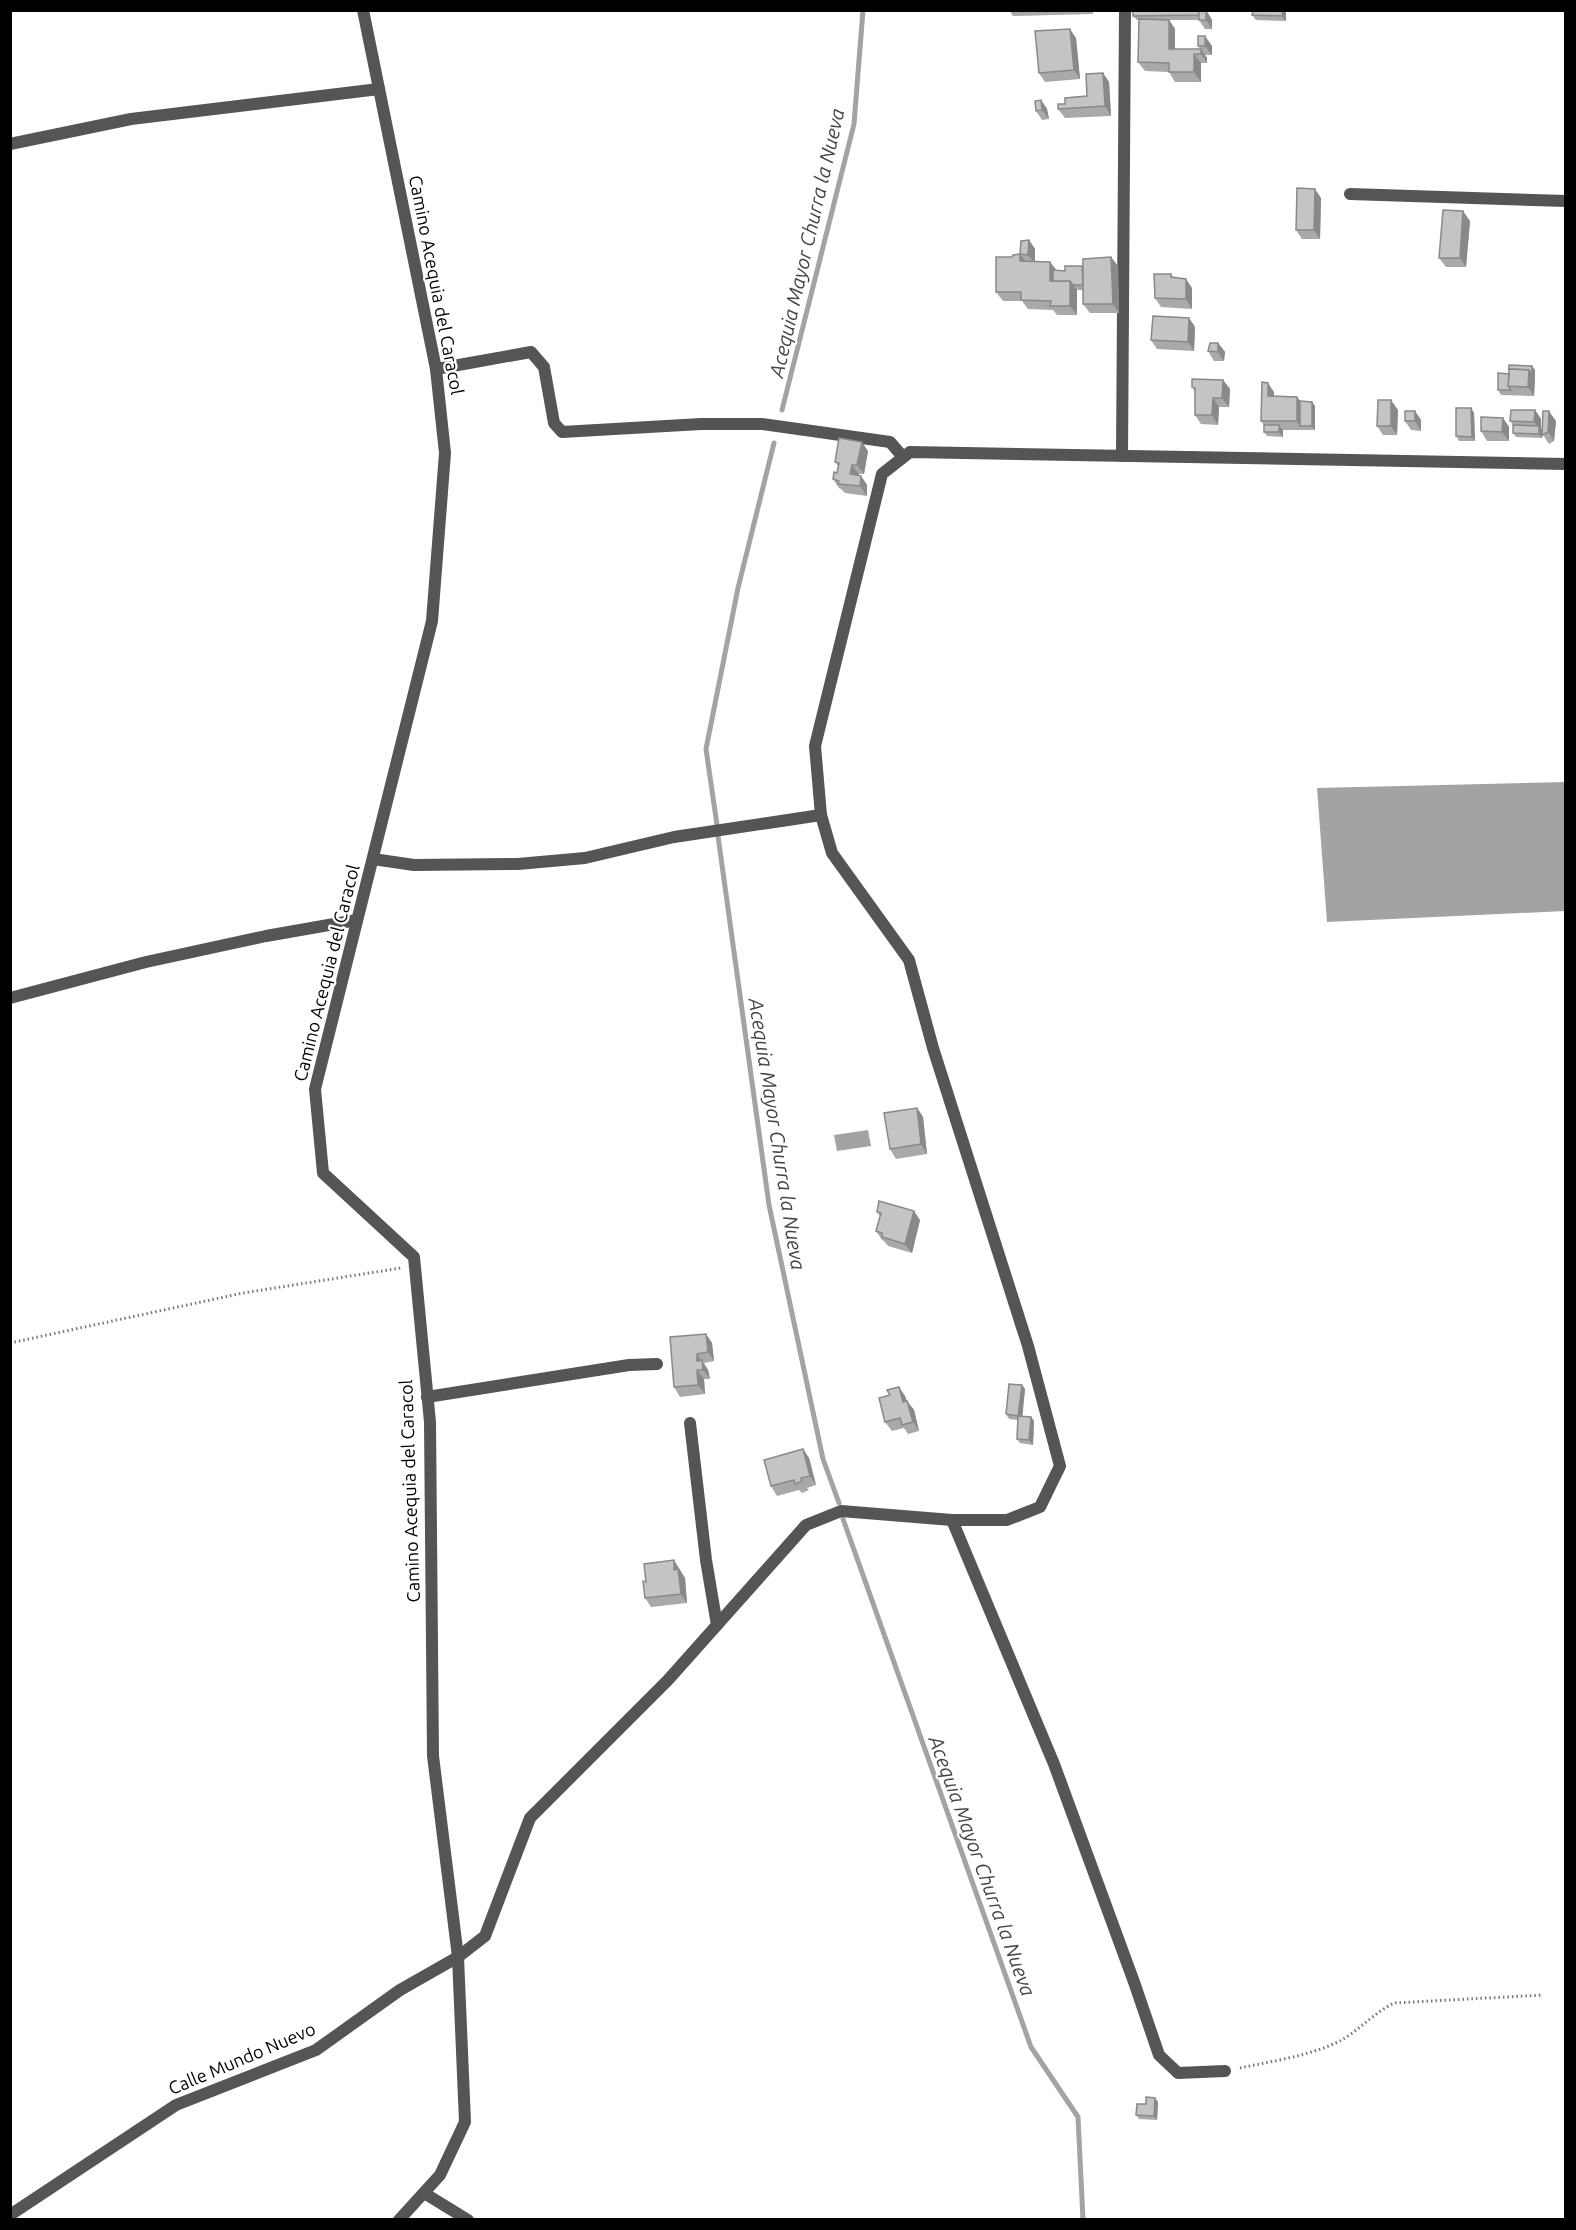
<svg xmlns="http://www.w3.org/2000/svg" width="1576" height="2230" font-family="Ubuntu,sans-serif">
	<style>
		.water { fill: #a3a3a3 }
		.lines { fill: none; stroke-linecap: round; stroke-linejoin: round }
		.stream { stroke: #a3a3a3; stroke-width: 5 }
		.path { stroke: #777; stroke-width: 3; stroke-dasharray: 1.5 3; stroke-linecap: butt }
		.street { stroke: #555; stroke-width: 12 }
		.wall { fill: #a9a9a9 }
		.shaded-wall { fill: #898989 }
		.building { fill: #c4c4c4; stroke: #898989; stroke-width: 1.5 }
		.labels { text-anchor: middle; stroke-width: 4.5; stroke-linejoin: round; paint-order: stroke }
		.street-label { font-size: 18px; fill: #000; stroke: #fff }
		.water-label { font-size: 20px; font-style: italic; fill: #444; stroke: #fff }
	</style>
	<rect width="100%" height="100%" fill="#fff"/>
	<!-- water -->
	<g class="water">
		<path d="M1565,782V911L1327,922L1317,788Z"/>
		<path d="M868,1130L871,1146L837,1151L834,1135Z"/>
	</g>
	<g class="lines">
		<!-- stream -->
		<g class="stream">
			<path d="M782,410L854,124L863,10"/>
			<path d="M717,825L706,749L738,588L774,443"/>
			<path d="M718,836L769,1205L823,1459L839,1503"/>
			<path d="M843,1519L1031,2047L1078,2117L1083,2220"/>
		</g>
		<!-- path -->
		<g class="path">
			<path d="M10,1343L243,1293L401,1268"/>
			<path d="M1240,2068C1273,2061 1309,2056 1340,2041C1358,2031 1374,2013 1394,2003L1543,1995"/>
		</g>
		<!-- street -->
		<g class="street">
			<path d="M363,10L436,369L445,453L432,621L315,1089L323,1173L414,1257L430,1422L433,1756L458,1957L465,2122L440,2175L399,2220"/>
			<path d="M10,144L131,119L379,89"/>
			<path d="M1350,194L1566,201"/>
			<path d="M436,369L531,352L544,367L554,423L562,432L701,424H762L890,442L903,457"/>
			<path d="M1122,456L1125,10"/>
			<path d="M373,859L414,865L518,864L585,858L674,837L821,815"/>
			<path d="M10,998L146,962L266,936L357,920"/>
			<path d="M427,1397L629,1365L657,1364"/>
			<path d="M690,1423L706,1560L717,1625"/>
			<path d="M952,1520L1054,1764L1134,1982L1159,2055L1178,2073L1225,2071"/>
			<path d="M424,2193L468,2220"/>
			<path d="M10,2215L176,2105L316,2050L400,1990L458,1957L485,1936L530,1818L668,1680L806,1525L841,1511L952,1520H1007L1040,1507L1060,1466L1028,1346L933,1048L909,960L832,853L821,815L815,746L882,474L910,452L1566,464"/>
		</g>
	</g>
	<!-- wall -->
	<g class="wall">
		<path d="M1009,10H1093V14L1013,16Z"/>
		<path d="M1206,10L1212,20V29H1205L1199,20H1169L1175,29V49H1200L1198,46H1212V55H1205L1207,58V63H1201V82H1175L1169,72L1145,71L1138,62L1139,20H1137L1133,16Z"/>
		<path d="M1253,10H1286V21L1256,20L1252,15Z"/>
		<path d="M1076,38L1080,79L1045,82L1039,73Z"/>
		<path d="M1103,73L1109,82L1111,116L1065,118L1058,109L1065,104L1087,96Z"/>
		<path d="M1041,100L1047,109L1049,119L1042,120L1036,111Z"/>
		<path d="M1321,198L1320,239H1302L1296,230Z"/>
		<path d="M1470,221L1466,267H1446L1439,258Z"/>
		<path d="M1029,240L1035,249V262H1050L1056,270L1065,271L1118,266L1119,313H1090L1083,304V290H1077V315H1057L1053,310L1028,309L1022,301H1003L996,292Z"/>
		<path d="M1171,274L1173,277L1192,288V309L1161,307L1155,298Z"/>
		<path d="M1189,318L1195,327L1194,351L1157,349L1151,340Z"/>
		<path d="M1218,343L1225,352L1224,361H1214L1208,351Z"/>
		<path d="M1532,366L1535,370L1534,396L1501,395L1498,390L1509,374Z"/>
		<path d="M1223,380L1230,389L1229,407H1219L1218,425L1201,424L1195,415V392L1192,387Z"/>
		<path d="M1274,392V396L1297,397L1300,401L1312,402L1315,406V430H1283V437L1267,436L1264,432V425L1261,421Z"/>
		<path d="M1471,408L1474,413L1475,441H1459L1456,436Z"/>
		<path d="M1398,410L1397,435H1383L1377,426Z"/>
		<path d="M1535,410L1541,419V428L1542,430L1556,421L1554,441L1549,444L1543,435L1542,438L1516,437L1513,433V425L1510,421Z"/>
		<path d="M1503,418L1509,427V441H1487L1481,431Z"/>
		<path d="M1421,420V431L1411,430L1405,421Z"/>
		<path d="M868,451L864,474H859V475L861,476L867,485V496L845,493L841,489L839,488L833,479L837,473L838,466L835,462Z"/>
		<path d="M917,1108L923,1117L927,1154L896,1159L890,1149Z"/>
		<path d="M877,1212L920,1220L912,1253L888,1246L884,1241L882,1240L876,1231L880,1216Z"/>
		<path d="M706,1334L712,1343L714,1361L704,1363L708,1370L710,1379H704L705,1394L680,1397L674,1387Z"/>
		<path d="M1022,1385L1025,1389L1022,1416L1031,1417L1034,1421L1033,1445L1020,1443L1017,1439L1018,1420L1009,1419L1006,1414Z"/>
		<path d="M899,1387L905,1396L907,1401L914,1410L919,1431L908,1434L904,1428L892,1431L885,1422L890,1395Z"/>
		<path d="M803,1449L809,1458L816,1485L807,1488L809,1490L802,1493L799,1490L777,1496L771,1486Z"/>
		<path d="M680,1569V1571L685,1578L687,1603L651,1607L645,1598L646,1582Z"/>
		<path d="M1155,2098L1158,2102L1157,2120L1139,2119L1136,2115L1146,2104Z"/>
	</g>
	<!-- shaded-wall -->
	<g class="shaded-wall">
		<path d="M1206,10L1212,20V29L1206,20Z"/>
		<path d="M1283,10H1286V21L1282,16Z"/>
		<path d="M1169,20L1175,29V58L1169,49Z"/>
		<path d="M1070,29L1076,38L1080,79L1074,70Z"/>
		<path d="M1205,36L1212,46V55L1205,46Z"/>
		<path d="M1201,49L1207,58V63L1201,54Z"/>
		<path d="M1194,54L1201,63V82L1194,72Z"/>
		<path d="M1103,73L1109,82L1111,116L1105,106Z"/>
		<path d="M1041,100L1047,109L1049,119L1042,110Z"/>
		<path d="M1315,189L1321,198L1320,239L1314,230Z"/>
		<path d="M1463,211L1470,221L1466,267L1460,258Z"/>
		<path d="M1029,240L1035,249V264L1028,255Z"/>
		<path d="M1020,254L1027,263L1020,261Z"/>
		<path d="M1111,257L1118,266L1119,313L1113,304Z"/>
		<path d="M1050,262L1057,271V285L1050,281Z"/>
		<path d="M1186,279L1192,288V309L1186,299Z"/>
		<path d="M1070,281L1077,290V315L1070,306Z"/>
		<path d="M1189,318L1195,327L1194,351L1188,342Z"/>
		<path d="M1218,343L1225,352L1224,361L1218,352Z"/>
		<path d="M1532,366L1535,370V379L1532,374Z"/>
		<path d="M1529,370L1535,379L1534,396L1528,387Z"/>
		<path d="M1223,380L1230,389L1229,407L1222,398Z"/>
		<path d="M1268,383L1274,392V405L1268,396Z"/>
		<path d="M1297,397L1304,406L1300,426L1297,421Z"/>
		<path d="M1213,398L1219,407L1218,425L1212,415Z"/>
		<path d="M1391,400L1398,410L1397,435L1391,426Z"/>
		<path d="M1312,402L1315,406V430L1312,426Z"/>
		<path d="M1471,408L1474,413L1475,441L1472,437Z"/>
		<path d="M1535,410L1541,419V428L1543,431L1542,438L1539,434V429L1534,422Z"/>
		<path d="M1415,411L1421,420V431L1415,421Z"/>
		<path d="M1549,411L1556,421L1554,441L1548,432Z"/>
		<path d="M1503,418L1509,427V441L1502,432Z"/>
		<path d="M1279,425L1283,430V437L1279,432Z"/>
		<path d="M862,442L868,451L864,474L857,465Z"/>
		<path d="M852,465L859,474L857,483L850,474Z"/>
		<path d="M861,476L867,485V496L860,486Z"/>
		<path d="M917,1108L923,1117L927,1154L921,1144Z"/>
		<path d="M914,1211L920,1220L912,1253L905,1244Z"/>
		<path d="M706,1334L712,1343L714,1361L708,1352Z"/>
		<path d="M697,1354L708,1370L710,1379L697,1361Z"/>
		<path d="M697,1370L704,1379L705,1394L698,1385Z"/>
		<path d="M1022,1385L1025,1389L1022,1420L1018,1416Z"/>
		<path d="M899,1387L905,1396L910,1411L903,1402Z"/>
		<path d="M907,1401L914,1410L919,1431L913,1422Z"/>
		<path d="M1031,1417L1034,1421L1033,1445L1029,1440Z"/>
		<path d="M803,1449L809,1458L816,1485L810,1476Z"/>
		<path d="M674,1560L685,1578L687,1603L681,1594L674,1570Z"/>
		<path d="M1155,2098L1158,2102L1157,2120L1154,2116Z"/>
	</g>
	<!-- building -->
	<g class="building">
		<path d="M1133,10H1199V15L1133,16Z"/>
		<rect x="1199" y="10" width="7" height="10"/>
		<path d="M1253,10H1283L1282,16L1252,15Z"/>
		<path d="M1139,19L1169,20V49H1201V54H1194V72H1169V63L1138,62Z"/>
		<path d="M1070,29L1074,70L1039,73L1035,31Z"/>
		<rect x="1198" y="36" width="7" height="10"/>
		<path d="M1103,73L1105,106L1058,109V104H1065V98L1087,96L1086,74Z"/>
		<path d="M1041,100L1042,110L1036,111L1035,101Z"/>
		<path d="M1297,188L1315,189L1314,230H1296Z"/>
		<path d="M1443,210L1463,211L1460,258H1439Z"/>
		<path d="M1029,240L1028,255L1020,254V261L1050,262V281H1070V306H1050L1051,301L1021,300V292H996V257H1012L1013,255L1020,254L1021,241Z"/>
		<path d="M1111,257L1113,304H1083V259Z"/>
		<path d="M1065,266H1082L1083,285H1073L1070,281H1053V270L1065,271Z"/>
		<path d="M1154,274H1171V277L1186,279V299L1155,298Z"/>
		<path d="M1153,316L1189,318L1188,342L1151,340Z"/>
		<path d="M1210,343H1218V352L1208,351Z"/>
		<path d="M1509,365L1532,366V374L1529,370L1509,369Z"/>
		<path d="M1509,369L1529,370L1528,387L1508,386Z"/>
		<path d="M1498,373L1509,374L1508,386L1511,390H1498Z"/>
		<path d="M1192,379L1223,380L1222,398H1213L1212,415H1195V388L1192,387Z"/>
		<path d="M1262,382L1268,383V396L1297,397V421H1261Z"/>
		<path d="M1378,400H1391V426H1377Z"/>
		<path d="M1300,401L1312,402V426H1300Z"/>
		<path d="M1456,408H1471L1472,437L1456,436Z"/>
		<path d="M1511,410H1535L1534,422L1510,421Z"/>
		<rect x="1405" y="411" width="10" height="10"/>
		<path d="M1543,411H1549L1548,432L1542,435Z"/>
		<path d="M1481,417L1503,418L1502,432L1481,431Z"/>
		<rect x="1264" y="425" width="15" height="7"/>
		<path d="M1513,425L1539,426V434L1513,433Z"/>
		<path d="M839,438L862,442L857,465H852L850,474L861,476L860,486L838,484L839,481L833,479L834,472L837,473L839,463L835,462Z"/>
		<path d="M917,1108L921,1144L890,1149L884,1113Z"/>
		<path d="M879,1201L914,1211L905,1244L882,1237V1233L876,1231L881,1213L877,1212Z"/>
		<path d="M706,1334L708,1352L697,1354V1361L702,1360L703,1370H697L698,1385L674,1387L670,1337Z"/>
		<path d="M1009,1384L1022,1385L1018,1416L1006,1414Z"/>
		<path d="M899,1387L903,1402L907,1401L913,1422L902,1425L900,1418L885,1422L879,1398L890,1395L887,1390Z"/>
		<path d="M1018,1416L1031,1417L1029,1440L1017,1439Z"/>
		<path d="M803,1449L810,1476L801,1478L802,1481L795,1484L794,1480L771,1486L764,1460Z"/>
		<path d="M674,1560V1570L678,1569L681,1594L645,1598L643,1581L646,1582L644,1564Z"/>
		<path d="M1146,2097L1155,2098L1154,2116L1136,2115L1137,2104H1146Z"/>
	</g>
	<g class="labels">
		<!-- street labels -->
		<g class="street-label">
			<text transform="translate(436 285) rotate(79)" y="6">Camino Acequia del Caracol</text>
			<text transform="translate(327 973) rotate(-76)" y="6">Camino Acequia del Caracol</text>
			<text transform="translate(410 1491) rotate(-92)" y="6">Camino Acequia del Caracol</text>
			<text transform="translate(242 2059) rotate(-23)" y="6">Calle Mundo Nuevo</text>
		</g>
		<!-- water labels -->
		<g class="water-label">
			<text transform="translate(807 243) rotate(-77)" y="7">Acequia Mayor Churra la Nueva</text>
			<text transform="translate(777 1134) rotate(81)" y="7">Acequia Mayor Churra la Nueva</text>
			<text transform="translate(982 1866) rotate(70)" y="7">Acequia Mayor Churra la Nueva</text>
		</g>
	</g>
	<!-- border -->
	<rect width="1576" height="2230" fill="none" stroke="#000000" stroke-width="24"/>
</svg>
